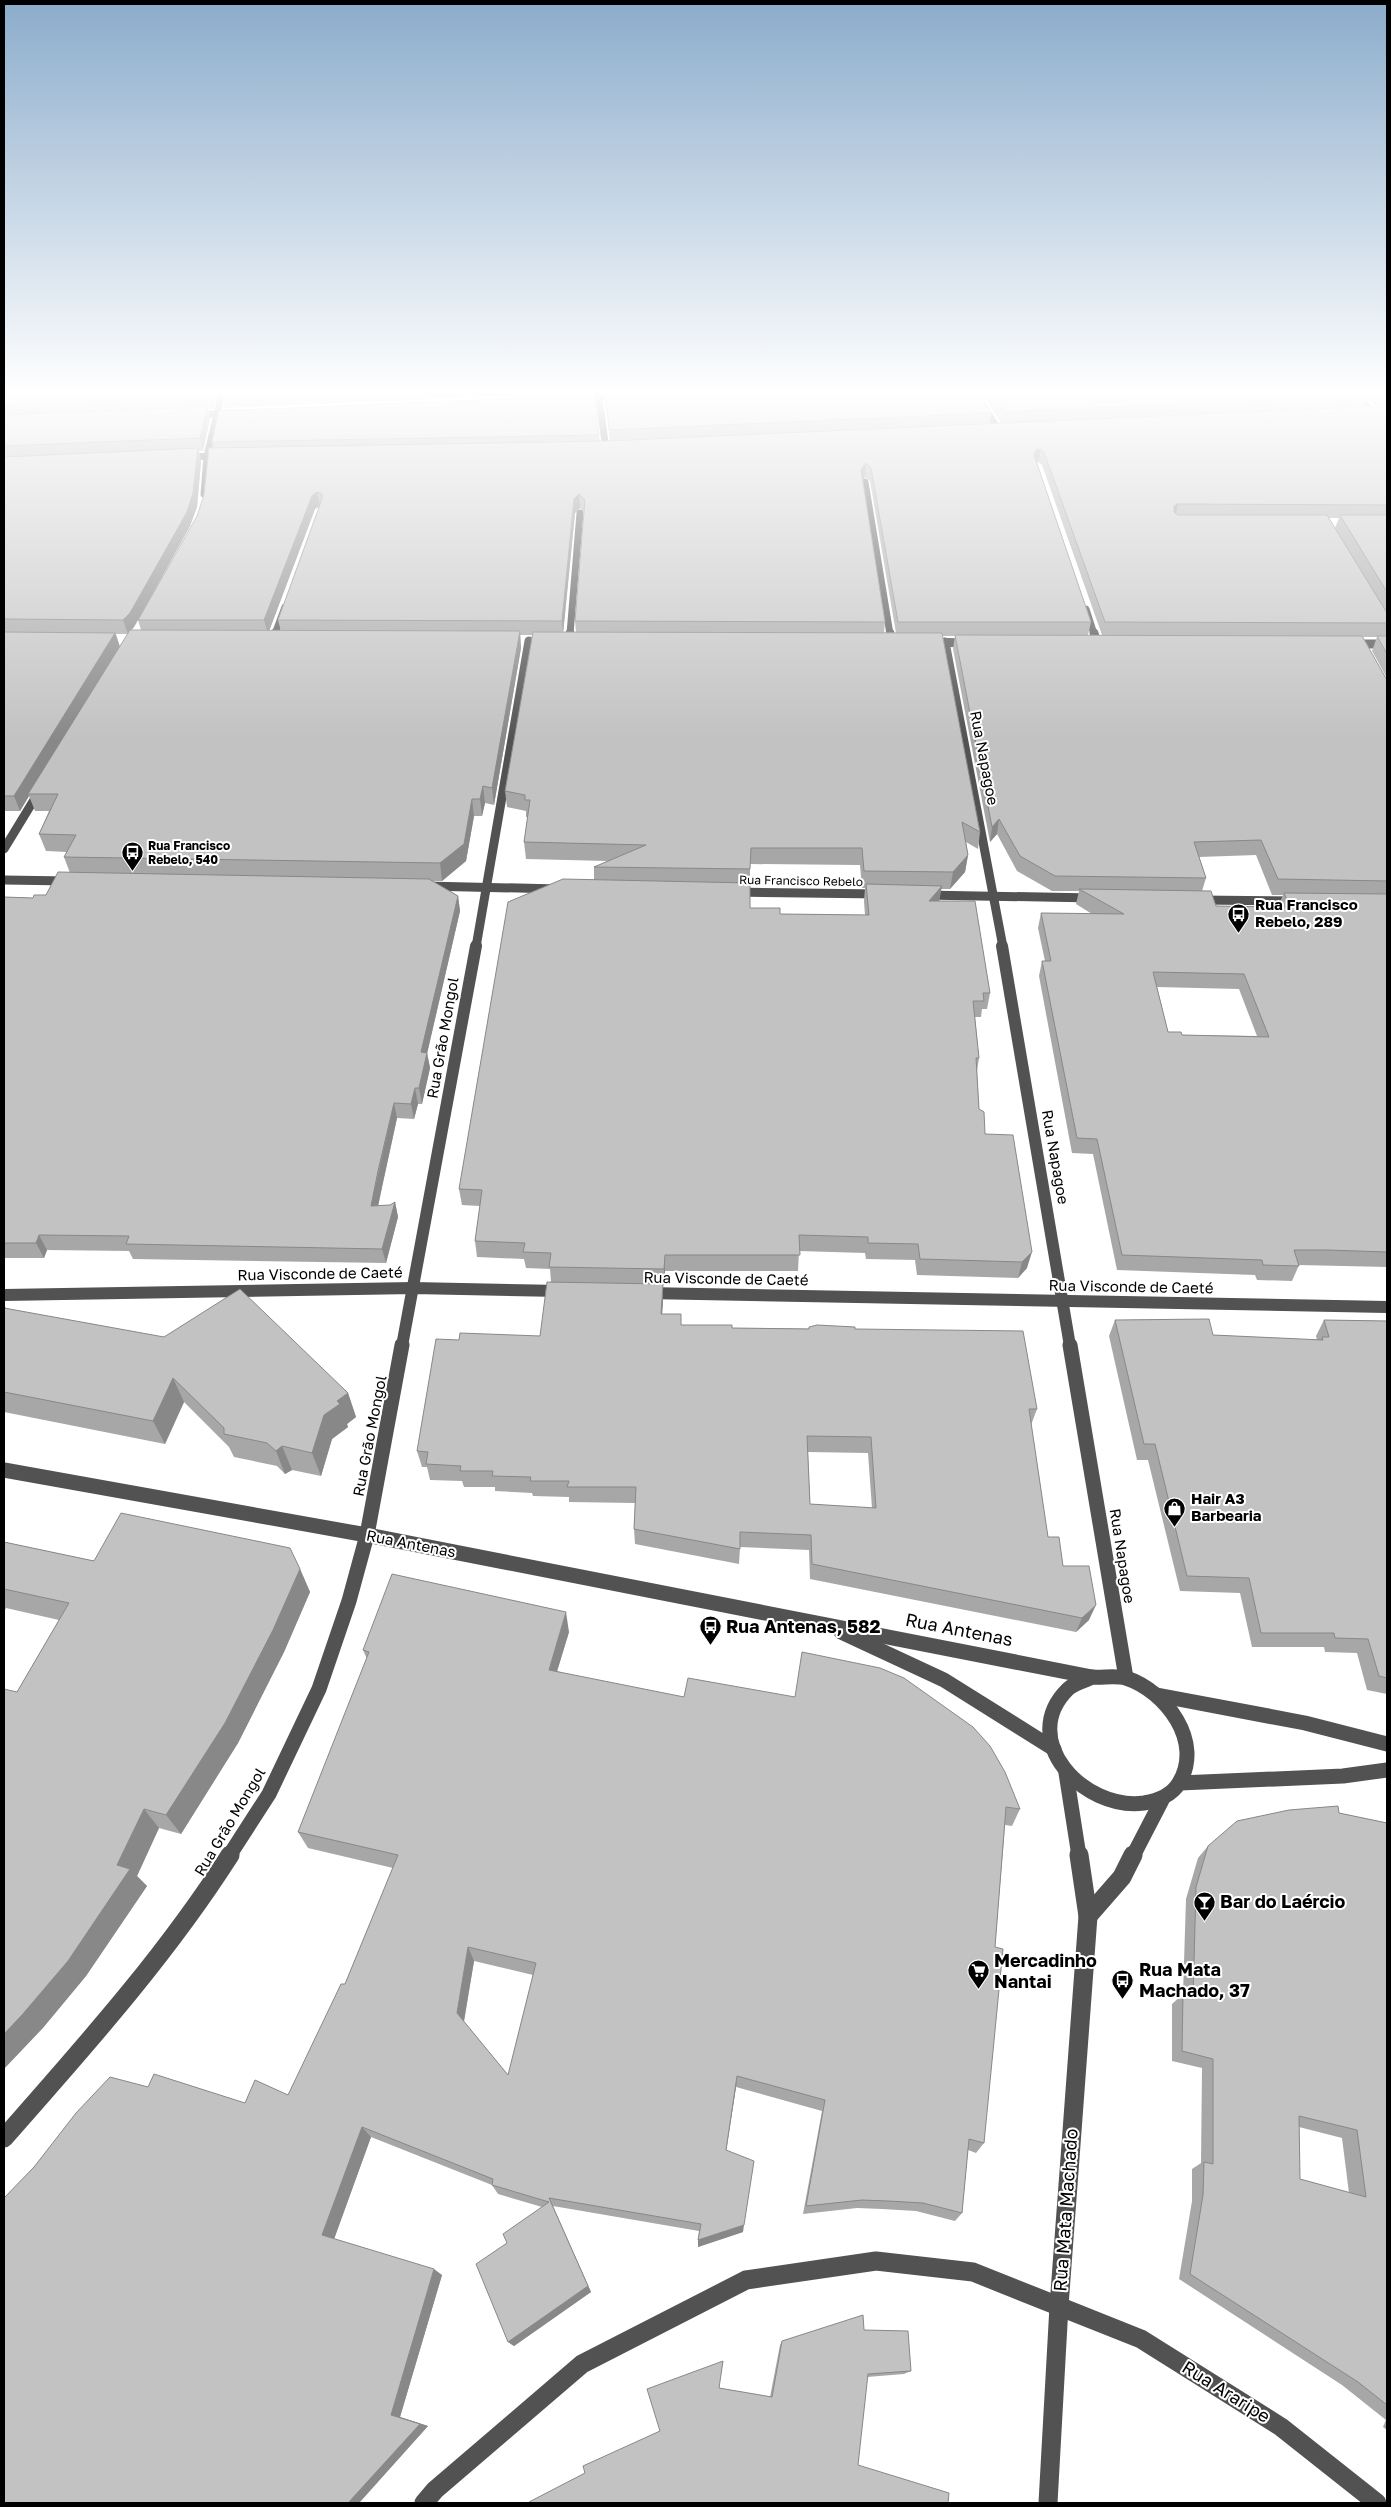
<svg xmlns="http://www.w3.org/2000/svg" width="1391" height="2507" font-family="'Golos Text',sans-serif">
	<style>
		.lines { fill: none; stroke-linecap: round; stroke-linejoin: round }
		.minor-far4 { stroke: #525252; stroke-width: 7 }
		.minor-far3 { stroke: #525252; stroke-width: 9 }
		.minor-far2 { stroke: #525252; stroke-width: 12 }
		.minor-far1 { stroke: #525252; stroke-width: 15 }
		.minor { stroke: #525252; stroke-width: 19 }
		.wall { fill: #a7a7a7; fill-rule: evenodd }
		.shaded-wall { fill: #888 }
		.building { fill: #c2c2c2; stroke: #888; fill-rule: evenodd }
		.labels { text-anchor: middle; stroke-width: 4; stroke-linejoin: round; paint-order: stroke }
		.far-poi-label { font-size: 12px; font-weight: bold; fill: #000; stroke: #fff; text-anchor: start }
		.far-street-label { font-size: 12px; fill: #000; stroke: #fff }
		.street-label { font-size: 15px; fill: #000; stroke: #fff }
		.poi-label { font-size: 15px; font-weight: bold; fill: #000; stroke: #fff; text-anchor: start }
		.near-poi-label { font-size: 18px; font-weight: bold; fill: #000; stroke: #fff; text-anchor: start }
		.near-street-label { font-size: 18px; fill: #000; stroke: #fff }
	</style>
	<rect width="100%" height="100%" fill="#fff"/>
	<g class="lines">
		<!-- minor-far4 -->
		<g class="minor-far4">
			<path d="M973,389L999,431"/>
			<path d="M1350,389L1375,414"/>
			<path d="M598,391L606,449"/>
			<path d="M577,398L622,396"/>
			<path d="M193,415L235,413"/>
			<path d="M183,457L223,456"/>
			<path d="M865,482L890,634"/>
			<path d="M204,494L207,456L223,389"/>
			<path d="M1086,609L1094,634"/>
			<path d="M275,634L285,607"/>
			<path d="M570,634L580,513"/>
		</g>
		<!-- minor-far3 -->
		<g class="minor-far3">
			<path d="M890,633L891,642"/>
			<path d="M1094,633L1097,643"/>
			<path d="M273,639L275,633"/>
			<path d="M569,641L570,633"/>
			<path d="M926,642L971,643"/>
			<path d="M945,642L1003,947"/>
			<path d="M1351,644H1387"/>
			<path d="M4,849L40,790"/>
			<path d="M4,880L69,881"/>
			<path d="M426,886L559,889"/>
			<path d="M734,892L881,894"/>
			<path d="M924,895L1094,898"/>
			<path d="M1199,900L1296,901"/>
			<path d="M476,947L529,641"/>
		</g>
		<!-- minor-far2 -->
		<g class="minor-far2">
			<path d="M1002,946L1070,1346"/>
			<path d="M646,1293L1387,1307"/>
			<path d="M4,1295L413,1288L561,1291"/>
			<path d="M402,1346L476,946"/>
		</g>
		<!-- minor-far1 -->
		<g class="minor-far1">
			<path d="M1070,1345L1126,1678"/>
			<path d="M4,1470L367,1535L1092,1677"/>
			<path d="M841,1632L944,1680L1054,1749"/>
			<path d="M1092,1677C1103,1678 1115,1675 1126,1678C1166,1691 1204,1742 1179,1783C1172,1795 1157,1801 1144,1803C1083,1811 1017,1739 1068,1689C1074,1683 1085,1681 1092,1677Z"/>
			<path d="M1157,1695L1305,1723L1387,1744"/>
			<path d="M1066,1773L1079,1856"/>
			<path d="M1180,1783L1343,1776L1387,1770"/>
			<path d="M229,1856L269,1794L319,1689L349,1601L367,1535L402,1345"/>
			<path d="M1133,1856L1162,1800"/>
		</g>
		<!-- minor -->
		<g class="minor">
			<path d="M1088,1916L1122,1877L1133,1855"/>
			<path d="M4,2138C84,2047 165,1957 230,1855"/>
			<path d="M424,2503L435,2490L582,2364L746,2280L876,2261L973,2272L1141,2339L1281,2427L1377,2503"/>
			<path d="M1048,2503L1059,2306L1088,1916L1079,1855"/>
		</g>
	</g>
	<!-- wall -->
	<g class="wall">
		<path d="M4,389H218L213,409H208L210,419L203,451H199L201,462L197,507L190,526L134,627L131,630H141L138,620L197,516L204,495L213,448L212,442L599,435L600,441H610L605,402L604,392H603L602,389H976L991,413L990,424L1001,423L979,389H1387V678L1372,651L1377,637H1363L1387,680V1267L1299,1265L1292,1281L1257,1280L1255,1275L1117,1270L1093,1154L1072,1153L1039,976L1042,961H1045L1038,928L1041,913L1092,914L1076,904L1079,891H1052L1017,871L997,834L990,842L953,649L955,636H942L980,832L978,849L966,842L968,855L965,872L950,889H941L939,901L990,993L987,1009H982L981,1017H975L979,1058L977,1071L979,1109L985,1134L1027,1268L1018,1278L917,1275L915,1260L866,1259L865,1253L799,1251L798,1271H665L664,1285H663V1301L662,1314L681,1325L732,1328L855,1329L1037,1409L1031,1425L1048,1537L1063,1566L1089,1620L1076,1632L810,1579L809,1550L740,1547L739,1564L635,1544L634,1529L635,1503L569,1502V1497L533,1496L532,1493L495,1491V1487H464L462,1481L430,1480L427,1467H422L417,1451L459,1340L540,1336L551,1282L550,1269L526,1268L524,1259L477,1257L475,1241L480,1206L462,1205L459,1189L594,880V867L608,861L526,859L524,842L528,817H526V811L507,807L505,791L533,635H520L521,648L494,805L485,803L482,816H474L466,861L442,881H432L458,896L460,911L427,1053L430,1068L422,1104H418L414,1119L397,1118L382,1186L378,1206L390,1205L395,1202L398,1217L386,1263L133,1259L129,1251L47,1250L44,1258H4V897L33,898L46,895L70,873L64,857L67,852L46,851L39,834L49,811H35L29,796L20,811H4ZM1366,398L1375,407H1363ZM1037,462H1038L1042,465L1102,635H1088L1091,622ZM865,477L870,481L896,633H884L885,622L862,479ZM320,506L278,620L281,631H269L315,509ZM580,508L584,512L575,621L576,632H563L575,513ZM1329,518H1339L1335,528ZM116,634H128L120,647ZM1256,855L1272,895H1283L1278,907L1216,906L1202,891L1206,878L1199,857ZM750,864L860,865L862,888H865L864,901L865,915L780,914L750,908ZM1157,987L1239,989L1257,1036L1182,1035L1168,1032ZM808,1452L868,1453L872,1508L810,1504Z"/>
		<path d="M222,389H593V392L224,408L221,395Z"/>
		<path d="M4,1305L6,1308L348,1393L356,1417L347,1424L348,1427L332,1439L321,1476L292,1470L285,1474L277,1466L234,1457L229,1447L184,1402L165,1444L4,1412Z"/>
		<path d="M1115,1320L1213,1335L1317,1340L1316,1336L1324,1320L1387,1321V1694L1367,1690L1357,1653L1325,1652L1324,1647H1252L1240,1593L1180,1591L1148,1460H1137L1109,1336Z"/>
		<path d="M4,1542L94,1561L300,1569L310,1592L284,1652L238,1743L181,1834L159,1828L137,1876L147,1886L86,1976L42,2029L17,1692L59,1620L6,1608L4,1612Z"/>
		<path d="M569,1632L557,1671L1020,1809L1012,1826L1005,1825L995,1947L984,2143L976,2153L968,2150L962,2213L955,2221L916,2211L882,2209L857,2208L803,2214L822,2111L736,2087L726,2150L743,2232L698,2247V2240L699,2231L553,2206L591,2292L514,2346L508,2342L507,2243L542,2207L498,2194L492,2185L371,2137L334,2239L442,2275L400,2417L428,2426L359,2503L148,2087L245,2103L288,2095L345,1984L393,1868L308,1848L298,1832L367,1659L363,1650ZM474,1961L533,1975L508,2075L464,2022Z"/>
		<path d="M1339,1813L1387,1823V2430L1383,2427L1386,2420L1342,2385L1179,2279L1192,2201V2169L1201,2163L1202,2068L1172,2061V2004L1183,1994L1186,1899L1198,1858L1208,1846ZM1299,2127L1342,2138L1349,2193L1300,2179Z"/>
		<path d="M864,2330L911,2371L904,2374L867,2377L858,2465L585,2473L660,2431L719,2388L770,2397L780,2345L782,2341Z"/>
	</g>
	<!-- shaded-wall -->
	<g class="shaded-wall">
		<path d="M212,389H218L213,409L210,396Z"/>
		<path d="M207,407L210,419L203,451L200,438Z"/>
		<path d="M198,448L201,462L197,507L190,526L134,627L128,634L123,620Z"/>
		<path d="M1041,449L1038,462L1033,463L1032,469L1036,450Z"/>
		<path d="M866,463L865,477L860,483L861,470Z"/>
		<path d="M317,492L320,506L315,509L268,634L264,620L312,496Z"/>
		<path d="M579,494L580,508L575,513L563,635L562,621L574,499Z"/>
		<path d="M1178,504L1175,518L1171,520L1174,506Z"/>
		<path d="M520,631L521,648L494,805L492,788Z"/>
		<path d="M115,633L120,647L28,794L29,796L20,811L14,796Z"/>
		<path d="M483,786L485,803L482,816L480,799Z"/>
		<path d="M472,799L474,816L466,861L442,881L440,863Z"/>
		<path d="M999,819L997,834L990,842L992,827Z"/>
		<path d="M968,855L965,872L950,889L953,872Z"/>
		<path d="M942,886L939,902L929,901Z"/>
		<path d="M458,896L460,911L424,1067L421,1052Z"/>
		<path d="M427,1053L430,1068L422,1104L419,1088Z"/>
		<path d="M415,1088L418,1104L414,1119L411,1104Z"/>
		<path d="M394,1103L397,1118L375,1220L371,1206Z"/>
		<path d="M395,1202L398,1217L386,1263L382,1249Z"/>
		<path d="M39,1235L47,1250L44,1258L36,1243Z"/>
		<path d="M1032,1252L1027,1268L1018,1278L1022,1262Z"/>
		<path d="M665,1255V1271L664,1285V1269Z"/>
		<path d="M663,1284V1301L661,1331V1314Z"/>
		<path d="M173,1378L184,1402L165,1444L153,1421Z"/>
		<path d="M348,1393L356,1417L347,1424L348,1427L332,1439L321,1476L312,1453L324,1415L337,1401Z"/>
		<path d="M282,1446L292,1470L285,1474L276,1451Z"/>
		<path d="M300,1569L310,1592L284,1652L238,1743L181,1834L166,1815Z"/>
		<path d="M1096,1605L1089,1620L1076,1632L1082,1618Z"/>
		<path d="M566,1612L569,1632L552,1688L549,1670Z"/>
		<path d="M144,1809L159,1828L137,1876L147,1886L86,1976L42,2029L4,2069V2034L117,1865Z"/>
		<path d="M468,1947L474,1961L463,2026L457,2013Z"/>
		<path d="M737,2076L736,2087L725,2159L726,2150Z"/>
		<path d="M362,2127L371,2137L333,2242L322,2235Z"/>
		<path d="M549,2198L591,2292L514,2346L508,2342L588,2286Z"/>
		<path d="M744,2225L743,2232L698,2247V2240Z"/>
		<path d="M434,2269L442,2275L400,2417L428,2426L359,2503H348L391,2415Z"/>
	</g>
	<!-- building -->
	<g class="building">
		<path d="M4,389H212L210,396L4,405Z"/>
		<path d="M222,389H383L221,395Z"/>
		<path d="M632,389H976L991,413L610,430L604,390Z"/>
		<path d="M989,389H1359L1366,396L1004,412Z"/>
		<path d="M1374,389H1387V396L1381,395Z"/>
		<path d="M594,395L599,435L212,442L219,411Z"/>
		<path d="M1387,405V505L1178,504L1174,506V512L1178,515H1327L1387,613V623L1105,622L1044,452L1041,449L1036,450L1034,455L1091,622H898L871,468L866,463L861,470L885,622L575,621L585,500L579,494L574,499L562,621L278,620L322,499V494L317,492L312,496L264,620H138L197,516L204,495L209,448L606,441L1380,406Z"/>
		<path d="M207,407L200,438L4,446V415Z"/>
		<path d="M198,448L193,493L187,512L130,613L123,620L4,619V457Z"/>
		<path d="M1340,515H1387V592Z"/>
		<path d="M130,630L520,631L492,788L483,786L480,799H472L464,844L440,863L64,857L76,835L39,834L58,794H28Z"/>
		<path d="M4,632L115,633L14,796H4Z"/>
		<path d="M533,632L942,633L980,832L962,822L968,855L953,872L864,871L862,848H751L750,869L594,867L646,845L524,842L530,800H525V795L505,791Z"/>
		<path d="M955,635L1362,636L1387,680V881L1278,879L1261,840L1194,842L1206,878L1055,876L1020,856L999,819L992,827Z"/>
		<path d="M1377,636H1387V654Z"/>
		<path d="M58,872L429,879L458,896L421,1052L427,1053L419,1088H415L411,1104L394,1103L378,1171L371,1206L390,1205L395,1202L382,1249L126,1244L129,1236L39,1235L36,1243H4V897L33,898L34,895H46Z"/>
		<path d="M563,879L750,883V908H780V914L869,915L866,884L942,886L929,901H975L990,993H983L984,1001H973L979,1058H976L979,1109L984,1112L985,1134L1013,1135L1032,1252L1022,1262L920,1259L918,1244L868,1243V1237L799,1235L800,1255H665L664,1269L549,1267L551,1253L523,1252L525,1243L475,1241L482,1190L459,1189L508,902Z"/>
		<path d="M1079,889L1211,891L1216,906L1290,907L1284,893L1387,894V1252L1327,1250H1294L1299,1266L1263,1265L1262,1260L1122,1255L1097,1139L1077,1138L1042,961H1051L1041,913L1124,914ZM1153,972L1244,974L1269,1037L1182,1035L1181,1032H1168Z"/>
		<path d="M547,1282L663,1284L661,1314H681V1325H732V1328L809,1329V1327L817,1325L855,1327V1329L1023,1331L1037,1409H1029L1048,1537H1059L1063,1566H1089L1096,1605L1082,1618L812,1564L811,1535L740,1532V1549L634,1529L636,1487H567L569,1481H530L531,1477L492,1476L493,1471H460L461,1466L426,1464L428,1452L417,1451L436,1339L459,1340L460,1333L540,1336ZM807,1436L871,1437L876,1508L810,1504Z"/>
		<path d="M240,1289L348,1393L337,1401L340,1404L324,1415L312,1453L282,1446L276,1451L267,1443L224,1434V1428L173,1378L153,1421L4,1392V1308L164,1337Z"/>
		<path d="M1209,1319L1213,1335L1323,1340L1322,1337H1329L1324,1320L1387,1321V1678L1379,1676L1368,1639L1335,1638L1334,1633H1261L1249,1578L1187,1576L1155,1444H1144L1115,1320Z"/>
		<path d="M121,1513L290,1548L300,1569L273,1630L225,1723L166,1815L144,1809L117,1865L130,1869L68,1961L22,2015L4,2034V1689L17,1692L69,1603L4,1589V1542L94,1561Z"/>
		<path d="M392,1574L566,1612L549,1670L684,1697L688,1678L795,1697L802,1652L880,1668L904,1678L973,1727L990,1746L1005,1772L1020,1809L1006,1807L995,1947L1003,1949L984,2143L969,2139L962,2213L923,2203L888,2201L862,2200L806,2206L825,2100L737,2076L726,2150L754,2161L744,2225L698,2240L701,2224L549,2198L588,2286L508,2342L476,2264L507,2243L503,2234L549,2202L492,2185L493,2179L362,2127L322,2235L434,2269L391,2415L420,2424L348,2503H4V2198L34,2167L76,2113L110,2077L148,2087L154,2074L245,2103L255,2080L288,2095L341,1984H345L398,1855L298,1832L369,1652L363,1650ZM468,1947L536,1963L508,2075L457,2013Z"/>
		<path d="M1338,1806L1339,1813L1387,1823V2405L1358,2382L1190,2274L1203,2195L1204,2162L1213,2164V2059L1182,2051L1183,1994L1193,1999L1196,1887L1208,1846L1237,1821L1289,1810ZM1299,2116L1357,2130L1366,2197L1300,2179Z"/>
		<path d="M863,2315L864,2330L908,2331L911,2371L868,2374L858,2465L949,2493L948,2503H529V2502L585,2473L583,2466L660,2431L647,2389L723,2361L719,2388L772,2397L782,2341Z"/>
	</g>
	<!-- sky -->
	<linearGradient id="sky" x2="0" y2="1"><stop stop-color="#8baccb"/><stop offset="0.53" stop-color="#fff"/><stop offset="1" stop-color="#fff" stop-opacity="0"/></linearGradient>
	<rect width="1391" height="740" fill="url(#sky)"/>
	<!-- icons -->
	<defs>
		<symbol id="bus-pin" viewBox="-11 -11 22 30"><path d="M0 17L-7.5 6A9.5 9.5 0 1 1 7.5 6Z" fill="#000" stroke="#fff"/><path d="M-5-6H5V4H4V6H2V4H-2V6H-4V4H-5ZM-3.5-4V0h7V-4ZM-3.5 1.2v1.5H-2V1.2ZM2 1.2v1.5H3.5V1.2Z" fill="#fff"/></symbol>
		<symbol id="shop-pin" viewBox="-11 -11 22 30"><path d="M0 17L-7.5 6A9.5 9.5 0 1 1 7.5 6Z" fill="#000" stroke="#fff"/><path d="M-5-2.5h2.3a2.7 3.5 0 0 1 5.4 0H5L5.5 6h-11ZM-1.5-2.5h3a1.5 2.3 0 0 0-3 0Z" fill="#fff"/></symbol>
		<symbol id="bar-pin" viewBox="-11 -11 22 30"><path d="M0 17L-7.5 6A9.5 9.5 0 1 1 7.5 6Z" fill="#000" stroke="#fff"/><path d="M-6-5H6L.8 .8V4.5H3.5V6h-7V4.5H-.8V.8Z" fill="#fff"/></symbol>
		<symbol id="supermarket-pin" viewBox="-11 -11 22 30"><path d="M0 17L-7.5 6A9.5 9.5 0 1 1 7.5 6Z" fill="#000" stroke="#fff"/><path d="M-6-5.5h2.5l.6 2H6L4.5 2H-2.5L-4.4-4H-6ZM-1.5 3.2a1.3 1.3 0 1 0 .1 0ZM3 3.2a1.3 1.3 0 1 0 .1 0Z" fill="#fff"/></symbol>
	</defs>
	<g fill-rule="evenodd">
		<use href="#bus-pin" x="120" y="840" width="25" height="34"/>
		<use href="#bus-pin" x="1226" y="902" width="25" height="34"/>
		<use href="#shop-pin" x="1162" y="1496" width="25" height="34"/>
		<use href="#bus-pin" x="698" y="1614" width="25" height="34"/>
		<use href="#bar-pin" x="1192" y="1890" width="25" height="34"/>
		<use href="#supermarket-pin" x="966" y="1958" width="25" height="34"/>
		<use href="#bus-pin" x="1110" y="1968" width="25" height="34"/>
	</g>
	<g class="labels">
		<!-- far-poi labels -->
		<g class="far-poi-label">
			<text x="148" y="850">Rua Francisco<tspan x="148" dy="14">Rebelo, 540</tspan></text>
		</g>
		<!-- far-street labels -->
		<g class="far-street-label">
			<text transform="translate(801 881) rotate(1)" y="4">Rua Francisco Rebelo</text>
		</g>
		<!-- street labels -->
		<g class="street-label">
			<text transform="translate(984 758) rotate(79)" y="5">Rua Napagoe</text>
			<text transform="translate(443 1038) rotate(-80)" y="5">Rua Grão Mongol</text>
			<text transform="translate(1055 1157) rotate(80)" y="5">Rua Napagoe</text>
			<text transform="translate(320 1274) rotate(-1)" y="5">Rua Visconde de Caeté</text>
			<text transform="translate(726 1279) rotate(1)" y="5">Rua Visconde de Caeté</text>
			<text transform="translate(1131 1287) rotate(1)" y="5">Rua Visconde de Caeté</text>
			<text transform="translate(370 1436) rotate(-79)" y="5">Rua Grão Mongol</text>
			<text transform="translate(411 1544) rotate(11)" y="5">Rua Antenas</text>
			<text transform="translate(1122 1556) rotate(81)" y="5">Rua Napagoe</text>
			<text transform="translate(230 1822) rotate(-59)" y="5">Rua Grão Mongol</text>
		</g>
		<!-- poi labels -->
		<g class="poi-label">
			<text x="1255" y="910">Rua Francisco<tspan x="1255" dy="17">Rebelo, 289</tspan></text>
			<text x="1191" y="1504">Hair A3<tspan x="1191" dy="17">Barbearia</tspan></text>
		</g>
		<!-- near-poi labels -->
		<g class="near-poi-label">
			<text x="726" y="1633">Rua Antenas, 582</text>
			<text x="1220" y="1908">Bar do Laércio</text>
			<text x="994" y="1967">Mercadinho<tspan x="994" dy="21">Nantai</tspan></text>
			<text x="1139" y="1976">Rua Mata<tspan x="1139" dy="21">Machado, 37</tspan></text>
		</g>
		<!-- near-street labels -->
		<g class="near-street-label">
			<text transform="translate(959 1630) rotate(11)" y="6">Rua Antenas</text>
			<text transform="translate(1066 2210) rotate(-86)" y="6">Rua Mata Machado</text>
			<text transform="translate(1226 2392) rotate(32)" y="6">Rua Araripe</text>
		</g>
	</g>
	<!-- border -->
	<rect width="1391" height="2507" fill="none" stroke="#000000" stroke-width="10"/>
</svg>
